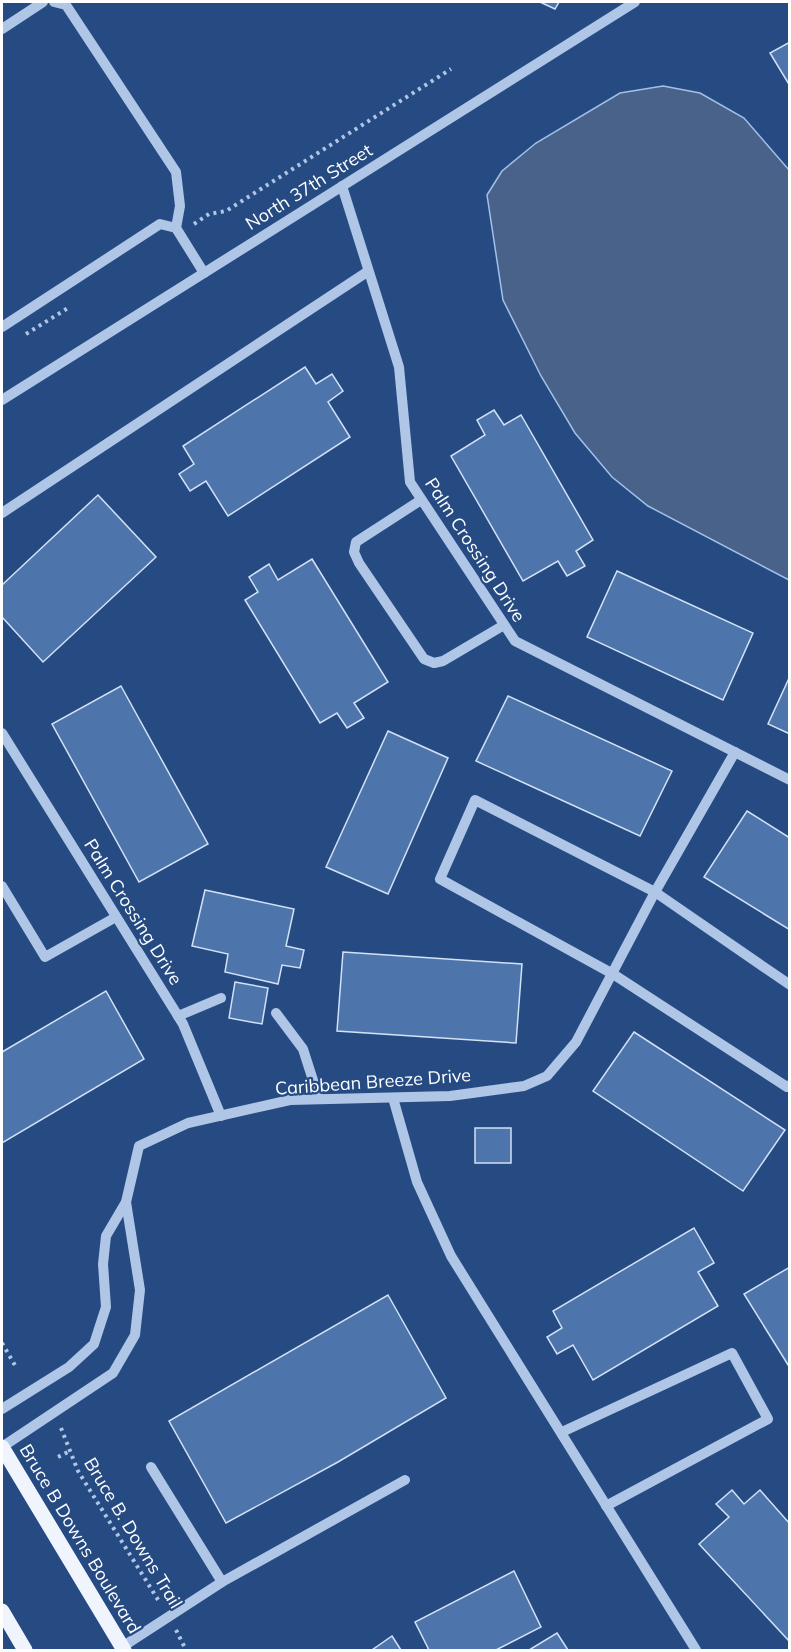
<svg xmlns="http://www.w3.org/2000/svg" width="791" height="1652" font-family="Mulish,sans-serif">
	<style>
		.water { fill: #48628a; stroke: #a3c0e8; stroke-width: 1.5 }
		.building { fill: #4e75ab; stroke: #d2e1f6; stroke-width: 1.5 }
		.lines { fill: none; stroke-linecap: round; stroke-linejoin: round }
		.path { stroke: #afc6e7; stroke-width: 4; stroke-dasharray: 3 4.5; stroke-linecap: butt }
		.minor { stroke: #afc6e7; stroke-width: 10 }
		.major { stroke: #f0f5fd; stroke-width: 15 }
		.labels { text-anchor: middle; stroke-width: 4.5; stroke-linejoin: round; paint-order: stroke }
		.street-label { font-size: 18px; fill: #fff; stroke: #264b83 }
	</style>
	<rect width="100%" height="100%" fill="#264b83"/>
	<!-- water -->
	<path class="water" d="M663,86L700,93L744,118L789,170V580L648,506L612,477L575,433L541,376L503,300L487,195L502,171L536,143L620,93Z"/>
	<!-- building -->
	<g class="building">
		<path d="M540,2H559L555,9Z"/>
		<path d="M790,42V86L770,53Z"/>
		<path d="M305,367L316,384L332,374L343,391L328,402L350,437L228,516L206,481L190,491L179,474L194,464L183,446Z"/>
		<path d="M494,410L504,425L521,415L593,540L576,551L585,566L567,576L558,561L523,581L451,456L485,435L477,420Z"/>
		<path d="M98,495L156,557L43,662L2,617V585Z"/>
		<path d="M312,559L388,682L354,703L364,718L347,728L337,713L320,723L245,600L258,592L249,577L269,564L278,580Z"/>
		<path d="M617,571L753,633L723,700L587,637Z"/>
		<path d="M790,676V734L768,724Z"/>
		<path d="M121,686L208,844L139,882L52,724Z"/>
		<path d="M508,696L672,771L640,836L476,761Z"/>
		<path d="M388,731L448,758L388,894L326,867Z"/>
		<path d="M747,811L790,838V930L704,877Z"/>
		<path d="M205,890L294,909L286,946L304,950L300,968L282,965L278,984L225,972L228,954L192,946Z"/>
		<path d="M343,952L522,964L516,1043L337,1031Z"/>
		<path d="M235,982L268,988L262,1024L229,1018Z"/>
		<path d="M106,991L144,1059L2,1143V1052Z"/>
		<path d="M634,1032L785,1130L743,1191L593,1091Z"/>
		<rect x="475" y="1128" width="36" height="35"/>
		<path d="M694,1228L714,1263L698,1272L718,1306L593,1380L573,1345L557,1354L547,1337L562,1328L553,1311Z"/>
		<path d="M790,1267V1368L744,1294Z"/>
		<path d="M388,1295L446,1398L338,1462L226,1523L169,1421Z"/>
		<path d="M732,1490L744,1504L760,1490L790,1524V1642L699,1544L729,1517L716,1504Z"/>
		<path d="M514,1571L541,1627L496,1650H429L415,1622Z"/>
		<path d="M557,1633L568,1650H529Z"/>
		<path d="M392,1636L401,1650H372Z"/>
	</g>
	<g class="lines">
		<!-- path -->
		<g class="path">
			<path d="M194,224L209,214L226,211L451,69"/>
			<path d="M26,334L68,308"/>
			<path d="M2,1343L16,1367"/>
			<path d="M61,1428L78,1471L160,1603"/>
			<path d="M58,1457L70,1451"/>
			<path d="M176,1630L186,1650"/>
		</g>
		<!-- minor -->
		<g class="minor">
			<path d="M54,2L66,5L176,172L180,206L176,228"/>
			<path d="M2,29L43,2"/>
			<path d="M342,186L399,367L410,482L515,641L790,780"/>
			<path d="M2,327L160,224L176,228L204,273"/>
			<path d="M2,400L635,2"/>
			<path d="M421,500L356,542L354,552L359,563L424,659L434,663L443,661L504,625"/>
			<path d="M2,513L367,272"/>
			<path d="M2,733L183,1024L221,1116"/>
			<path d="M2,886L45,957L116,917"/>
			<path d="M790,985L655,892L475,800L440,879L613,974L787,1087L790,1085"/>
			<path d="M276,1013L303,1049L319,1099"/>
			<path d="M178,1016L221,998"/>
			<path d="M393,1098L417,1182L451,1256L696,1650"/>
			<path d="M2,1409L69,1367L94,1344L106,1307L103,1264L106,1236L126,1202L139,1146L188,1123L290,1100L450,1096L524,1086L547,1076L576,1042L655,892L735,752"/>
			<path d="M562,1432L732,1353L768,1419L606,1506"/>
			<path d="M2,1447L113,1373L135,1335L140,1290L126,1202"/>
			<path d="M151,1467L222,1582"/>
			<path d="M122,1647L222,1582L405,1480"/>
		</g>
		<!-- major -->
		<g class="major">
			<path d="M2,1447L124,1650"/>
			<path d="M2,1611L25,1650"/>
		</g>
	</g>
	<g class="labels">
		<!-- street labels -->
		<g class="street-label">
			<text transform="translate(309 187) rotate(-32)" y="6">North 37th Street</text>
			<text transform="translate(475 550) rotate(57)" y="6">Palm Crossing Drive</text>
			<text transform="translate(133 912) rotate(58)" y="6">Palm Crossing Drive</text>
			<text transform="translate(373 1082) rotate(-4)" y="6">Caribbean Breeze Drive</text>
			<text transform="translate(133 1533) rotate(59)" y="6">Bruce B. Downs Trail</text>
			<text transform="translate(80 1539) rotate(59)" y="6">Bruce B Downs Boulevard</text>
		</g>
	</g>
	<!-- border -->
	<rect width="791" height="1652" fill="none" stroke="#ffffff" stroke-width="6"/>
</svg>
